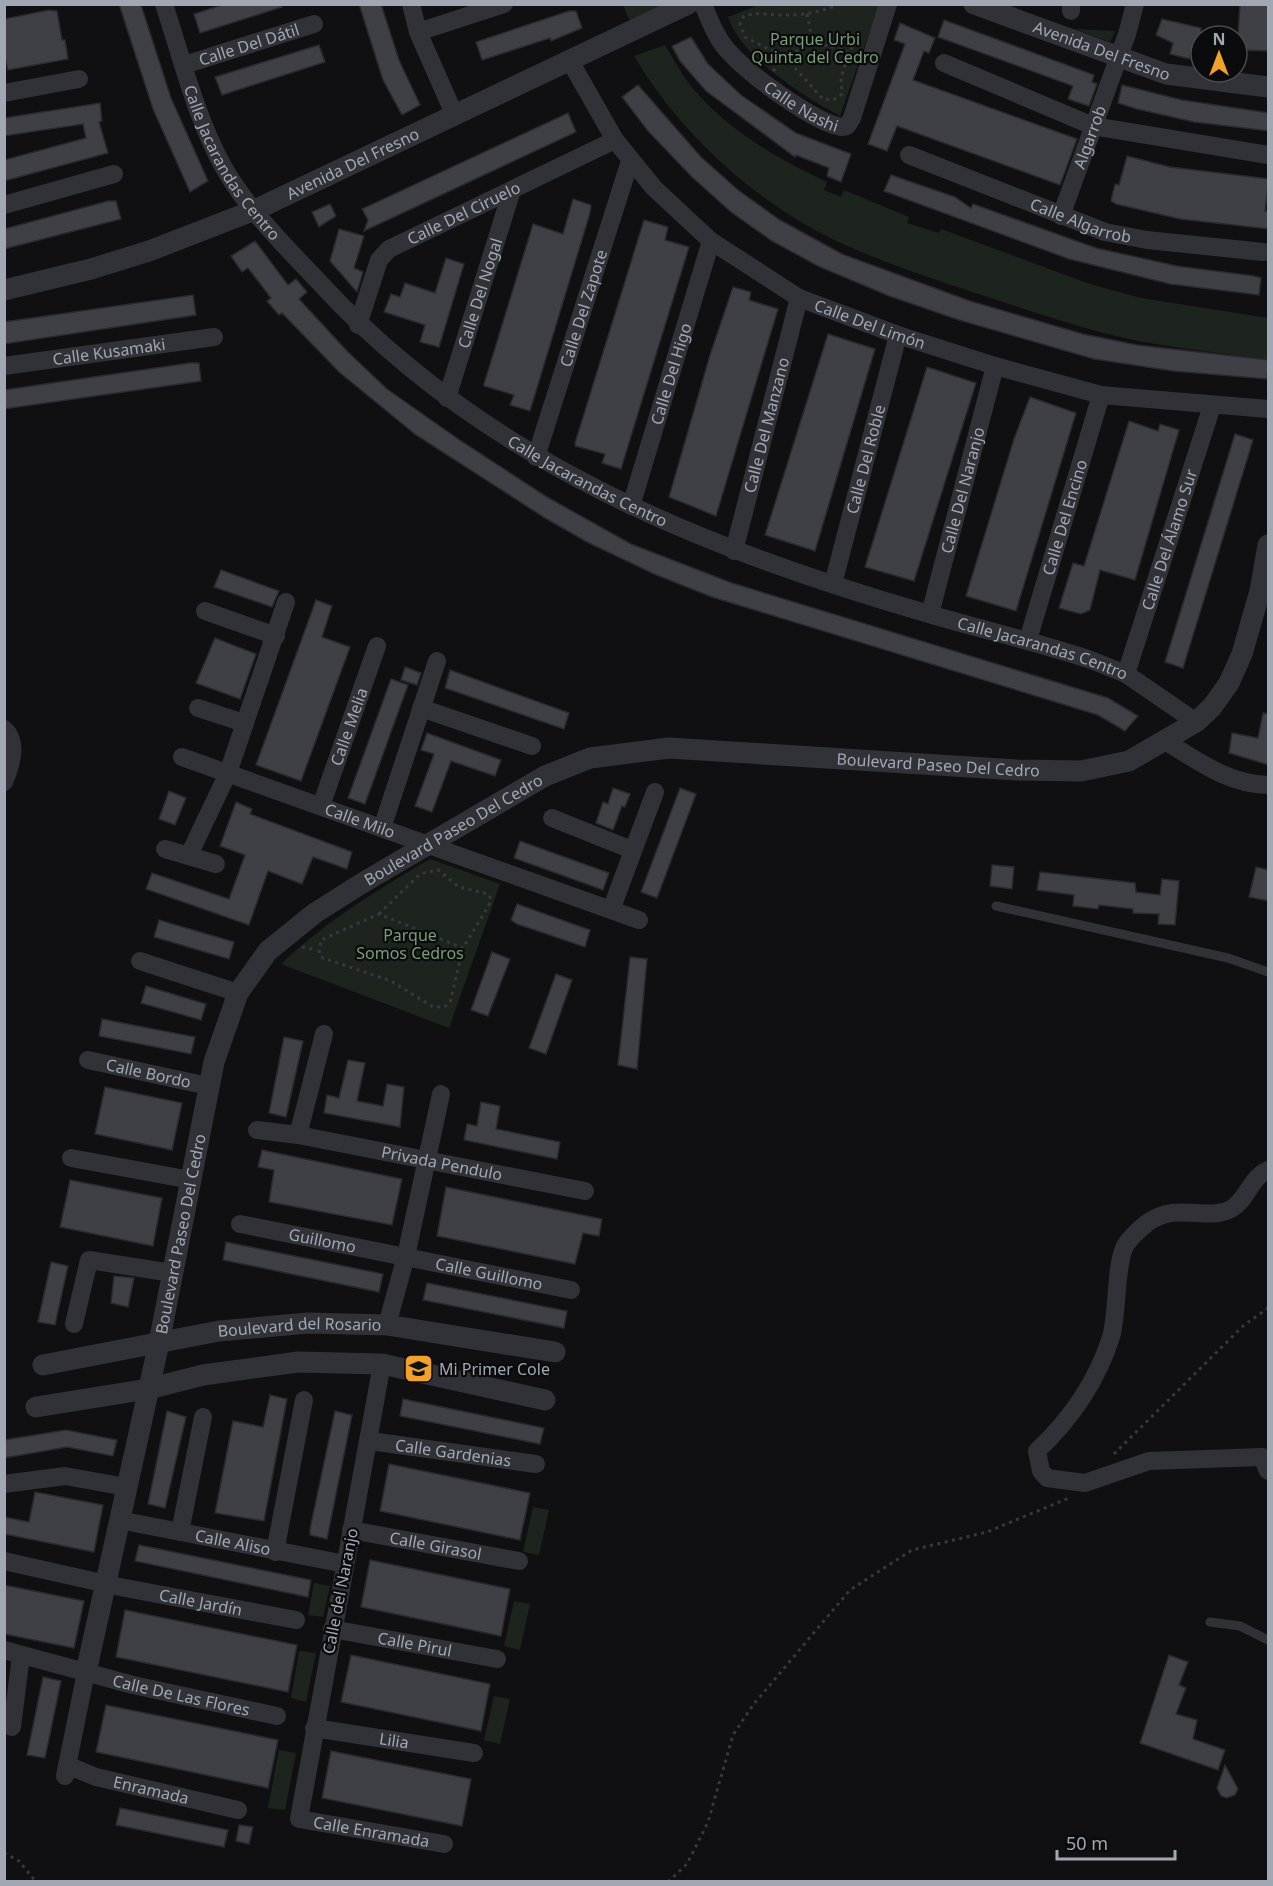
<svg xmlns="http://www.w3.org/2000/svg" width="1273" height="1886" font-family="'Noto Sans',sans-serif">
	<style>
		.green { fill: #1d241d }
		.building { fill: #3f4045; stroke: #2a2a2e; stroke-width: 1.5 }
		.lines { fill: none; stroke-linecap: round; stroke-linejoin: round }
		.path { stroke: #37393e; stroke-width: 3; stroke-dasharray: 3 4.5; stroke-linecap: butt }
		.service { stroke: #313237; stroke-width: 9 }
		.minor { stroke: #313237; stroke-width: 18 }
		.tertiary { stroke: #313237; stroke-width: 21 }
		.labels { text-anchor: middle; stroke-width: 4.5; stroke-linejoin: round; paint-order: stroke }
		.park-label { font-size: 16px; fill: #789e78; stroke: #0b0b0d }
		.street-label { font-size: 16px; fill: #a1a8b3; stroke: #0b0b0d }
		.poi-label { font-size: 16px; fill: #a1a8b3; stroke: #0b0b0d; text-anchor: start }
	</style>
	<rect width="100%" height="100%" fill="#101012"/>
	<!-- green -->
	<g class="green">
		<path d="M623,5H668L630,22Z"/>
		<path d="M759,5H879L840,116C803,96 742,58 728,17Z"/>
		<path d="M1074,29L1115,31L1110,42Z"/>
		<path d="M665,45C674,60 683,77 695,91C730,131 779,160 827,182L824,190L841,197L844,190L909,217L907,223L939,233L941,229L1090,284L1141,298L1268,318V360C1225,353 1181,349 1138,341C1086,330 1036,313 985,296C942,282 899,268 857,250C767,213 684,140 634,56Z"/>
		<path d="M430,859L500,884L449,1028L281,964C326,921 377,890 430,859Z"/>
		<path d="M533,1507L549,1510L539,1555L523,1552Z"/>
		<path d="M314,1583L330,1586L323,1617L308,1615Z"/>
		<path d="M514,1601L530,1604L520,1650L504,1646Z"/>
		<path d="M299,1651L316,1653L306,1702L291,1698Z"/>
		<path d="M494,1696L510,1699L500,1744L484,1740Z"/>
		<path d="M279,1750L296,1753L285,1810L268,1808Z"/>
	</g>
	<!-- building -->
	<g class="building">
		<path d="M119,4H140L142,8L171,98L208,181L190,192L153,109Z"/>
		<path d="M225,4H281L282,7L200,33L194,14Z"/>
		<path d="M359,4H381L399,60L420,105L402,115L383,80Z"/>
		<path d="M1240,4H1269V51L1237,50Z"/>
		<path d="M49,10L57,11L62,40H65L68,59L8,70L4,54V19Z"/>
		<path d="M569,11H576L582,28L551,41L550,38L482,60L476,42Z"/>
		<path d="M1162,19L1201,28V44L1191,52L1190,59L1170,54L1173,43L1156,35Z"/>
		<path d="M944,20L1094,75L1092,82L1097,84L1089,106L1068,99L1073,86L938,37Z"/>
		<path d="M900,23L935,38L929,53L924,51L913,80L1077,139L1060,185L897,126L887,151L868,144L905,44L894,40Z"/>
		<path d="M691,37L708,64L741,95L796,133L851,154L841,182L827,176L829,168L796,155L795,157L706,91L680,61L672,46Z"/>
		<path d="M319,45L325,62L222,95L215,77Z"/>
		<path d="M638,85L701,157L738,190L780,220L842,254L970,301L1083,334L1137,345L1269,360L1267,379L1173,371L1094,359L959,320L889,296L818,266L772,241L731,212L692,177L648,131L622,97Z"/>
		<path d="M1122,85L1182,100L1269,113V131L1194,122L1137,109L1118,103Z"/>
		<path d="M100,103L102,121L99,122L108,153L4,181V160L86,138L83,124L4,136V118Z"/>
		<path d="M568,113L576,132L364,231L368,220L362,209Z"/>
		<path d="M1127,156L1170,167L1269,179L1265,211H1269V229L1180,219L1116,204L1111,201L1115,184L1119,185Z"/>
		<path d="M891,175L955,197L971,208L973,204L1096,248L1177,266L1254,276L1261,278L1259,295L1170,284L1069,259L884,191Z"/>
		<path d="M573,199L591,205L590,213L530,411L510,405L514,395L484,386V384L533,224L563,234Z"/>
		<path d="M108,201H116L121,219L4,249V229Z"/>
		<path d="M330,204L336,216L319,227L312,212Z"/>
		<path d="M644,220L668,227L665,240L689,247L621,469L602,463L605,454L575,446V443Z"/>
		<path d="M339,229L364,236L354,268L363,272L357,292L330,261Z"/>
		<path d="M255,241L288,285L296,279L307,292L299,299L311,312L348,352L387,389L461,441L547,497L631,544L732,583L1108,698L1138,716L1125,731L1098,715L712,597L654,574L587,542L545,518L416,435L339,372L282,313L279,315L267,301L271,298L248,268L242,272L231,256Z"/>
		<path d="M446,258L464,264L439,347L420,342L425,325L384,312L391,294L400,297L405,283L435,293Z"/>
		<path d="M733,287L751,292L749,300L778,309L716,516L669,497L710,355Z"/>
		<path d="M193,295L196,315L4,344V322Z"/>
		<path d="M828,334L875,349L815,551L765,535Z"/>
		<path d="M190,363H199L201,381L4,409V390Z"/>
		<path d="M927,367L976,383L914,581L865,567Z"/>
		<path d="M1030,397L1076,413L1016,611L966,596L1014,439Z"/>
		<path d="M1129,421L1158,431L1160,424L1179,430L1135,580L1100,570L1090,610L1081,614L1059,608L1073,563L1084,566Z"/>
		<path d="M1235,434L1253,440L1183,668L1165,662Z"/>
		<path d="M221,570L279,591L272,607L214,587Z"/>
		<path d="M316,600L332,606L322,637L350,647L301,781L256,765Z"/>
		<path d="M215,638L256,654L240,699L196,683Z"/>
		<path d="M405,667L421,673L417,685L401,680Z"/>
		<path d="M450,670L569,713L564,729L445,688Z"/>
		<path d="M391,679L408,685L365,804L348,798Z"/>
		<path d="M1263,713L1269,714V765L1229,753L1232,733L1258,738Z"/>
		<path d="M427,733L501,760L495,776L451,761L432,812L415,806L434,754L421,750Z"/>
		<path d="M613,788L630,794L625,807L622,806L613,830L596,823L603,802L608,804Z"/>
		<path d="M680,788L696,794L657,898L641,892Z"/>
		<path d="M169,791L186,798L175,825L159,819Z"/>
		<path d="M236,802L252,809L250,814L352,852L347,869L313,857L302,884L268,871L249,925L146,889L152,873L229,899L245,855L220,846Z"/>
		<path d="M520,841L609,873L603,890L514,858Z"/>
		<path d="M992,865L1014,867L1012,889L990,886Z"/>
		<path d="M1256,867L1269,870V901L1249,897Z"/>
		<path d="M1040,872L1135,883L1136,892L1160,895L1162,879L1179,881L1175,925L1158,924L1159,914L1133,913V909L1099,905L1098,909L1073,906L1074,895L1037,890Z"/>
		<path d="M517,904L590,930L585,947L517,924L511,920Z"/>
		<path d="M159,920L234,942L229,959L154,937Z"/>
		<path d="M492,952L510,959L488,1016L471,1010Z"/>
		<path d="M630,957L647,959L637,1069L618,1065Z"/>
		<path d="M556,974L572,980L546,1054L529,1048Z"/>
		<path d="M146,986L206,1004L201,1020L141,1003Z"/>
		<path d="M102,1019L195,1037L191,1054L99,1036Z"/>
		<path d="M284,1037L303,1041L286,1117L269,1113Z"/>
		<path d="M348,1060L365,1063L357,1101L383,1106L387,1084L404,1087L400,1127L324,1113L327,1095L339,1098Z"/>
		<path d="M105,1087L182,1103L172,1150L95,1134Z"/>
		<path d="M481,1102L500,1106L496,1129L560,1142L557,1159L464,1140L467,1124L477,1126Z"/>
		<path d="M262,1150L402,1179L392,1225L269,1202L274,1170L258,1167Z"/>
		<path d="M70,1180L162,1198L153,1246L60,1227Z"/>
		<path d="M446,1187L602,1219L599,1236L583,1233L575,1264L437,1236Z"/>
		<path d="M226,1242L383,1274L379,1292L223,1260Z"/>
		<path d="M51,1262L68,1266L55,1325L38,1322Z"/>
		<path d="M114,1276L134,1278L128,1307L111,1303Z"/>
		<path d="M427,1283L567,1311L564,1328L423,1300Z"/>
		<path d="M270,1395L287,1399L264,1521L215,1513L233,1421L263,1427Z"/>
		<path d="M403,1399L544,1428L540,1444L400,1416Z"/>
		<path d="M167,1411L186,1417L165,1508L148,1504Z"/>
		<path d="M335,1411L352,1415L327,1539L310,1535V1529Z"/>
		<path d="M66,1430L117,1440L113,1456L67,1447L4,1458V1440Z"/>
		<path d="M389,1464L530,1493L520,1540L380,1511Z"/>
		<path d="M35,1492L103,1505L94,1552L4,1534V1517L29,1522Z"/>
		<path d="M139,1545L311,1580L308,1597L135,1561Z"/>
		<path d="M370,1560L510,1589L501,1636L361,1607Z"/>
		<path d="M4,1585L84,1601L74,1648L4,1634Z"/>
		<path d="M125,1610L297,1645L288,1692L116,1657Z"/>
		<path d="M351,1655L490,1684L481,1731L341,1702Z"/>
		<path d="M1169,1655L1188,1662L1179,1685L1186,1688L1176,1714L1197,1720L1193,1739L1225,1750L1218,1770L1140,1743Z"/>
		<path d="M43,1677L61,1681L45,1758L27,1755Z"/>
		<path d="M106,1705L278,1740L268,1788L96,1752Z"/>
		<path d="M331,1751L471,1779L462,1826L322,1798Z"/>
		<path d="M1225,1765L1238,1789L1235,1795L1227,1798L1221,1796L1217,1788Z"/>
		<path d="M120,1808L228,1830L224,1847L116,1825Z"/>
		<path d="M239,1825L253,1827L249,1844L236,1841Z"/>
	</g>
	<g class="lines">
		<!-- path -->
		<g class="path">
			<path d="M840,4C824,11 805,15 787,15C772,16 759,11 744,16L740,24L745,37L786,58L823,99L833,100L842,94L841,78L849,53"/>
			<path d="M807,14L811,34L809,44"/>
			<path d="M773,71C798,45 815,37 849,53L862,30"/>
			<path d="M379,914L420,874L438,870L459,887L488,894L491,899L489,905L463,948L450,1003L444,1007H433L391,981L323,958L319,954L321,940L379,914L463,948"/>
			<path d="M302,947L317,950"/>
			<path d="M1114,1454L1243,1326L1268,1308"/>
			<path d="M4,1853L19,1861L36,1882"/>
			<path d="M668,1882L687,1864L708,1822L733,1735L753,1705L850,1590L912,1550L987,1532L1069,1498"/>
		</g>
		<!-- service -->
		<g class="service">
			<path d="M996,906L1228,958L1268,972"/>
			<path d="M1210,1622L1240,1626L1268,1640"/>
		</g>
		<!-- minor -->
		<g class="minor">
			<path id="s1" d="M164,4C182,59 196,118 224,168C248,210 287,248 320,283C483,460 702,549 929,614C983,630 1037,642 1091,660L1126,674L1196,722"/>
			<path d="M411,4L418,32L455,116"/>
			<path id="s2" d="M703,4C710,21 717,40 730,53C750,75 812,121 841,127L847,126L852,118L888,4"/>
			<path d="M1071,11V4"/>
			<path d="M418,32L504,4"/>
			<path id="s3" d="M570,61L615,140L654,188L711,241L799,298L898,335L995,366L1101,395L1268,409"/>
			<path d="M944,63L1093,126L1268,155"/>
			<path id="s4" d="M184,65L314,24"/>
			<path d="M4,93L79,79"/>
			<path id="s5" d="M909,155L1105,232L1147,240L1263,252"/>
			<path d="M4,205L114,174"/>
			<path id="s6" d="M1061,216L1127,34L1135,4"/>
			<path id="s7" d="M358,325L379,260L389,249L615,140"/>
			<path id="s8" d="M4,366L214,337"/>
			<path id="s9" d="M447,398L512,190"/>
			<path id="s10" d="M536,457L630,161"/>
			<path id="s11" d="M631,506L711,241"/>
			<path id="s12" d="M734,551L799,298"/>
			<path id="s13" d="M833,584L898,335"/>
			<path d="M205,611L276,636"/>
			<path id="s14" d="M930,614L995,366"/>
			<path id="s15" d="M1028,640L1101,395"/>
			<path id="s16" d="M1126,674L1212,406"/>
			<path d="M198,708L244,723"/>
			<path d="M421,708L532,746"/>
			<path d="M4,729C19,742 11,766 4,782"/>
			<path d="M1167,742C1199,762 1229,784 1268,785"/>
			<path id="s17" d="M182,757L639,920"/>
			<path id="s18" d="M321,806L377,646"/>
			<path d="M552,818L632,850"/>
			<path d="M382,828L437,661"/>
			<path d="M165,849L216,864"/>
			<path d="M189,855L228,773L286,602"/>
			<path d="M611,910L655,792"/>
			<path d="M140,961L238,993"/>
			<path id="s19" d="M88,1060L208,1086"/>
			<path id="s20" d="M257,1130L298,1135L585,1191"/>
			<path d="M298,1135L324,1034"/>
			<path d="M71,1158L191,1180"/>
			<path d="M1268,1170C1251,1177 1247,1200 1231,1209C1207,1222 1178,1201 1147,1223C1141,1228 1129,1239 1125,1246C1115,1265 1118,1314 1111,1337C1097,1381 1071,1419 1037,1451L1041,1471L1047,1478L1085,1483L1149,1461L1262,1457L1268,1471"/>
			<path id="s21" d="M240,1224L571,1290"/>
			<path d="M74,1324L89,1260L172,1273"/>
			<path d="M387,1325L406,1256L441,1094"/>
			<path id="s22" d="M382,1364L299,1819L444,1844"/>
			<path id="s23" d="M370,1441L536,1464"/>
			<path d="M4,1484L65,1476L126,1487"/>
			<path id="s24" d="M119,1520L345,1564"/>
			<path id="s25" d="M351,1530L519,1561"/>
			<path d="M180,1532L203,1417"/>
			<path d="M275,1552L304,1400"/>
			<path id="s26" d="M4,1561L120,1587L296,1620"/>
			<path id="s27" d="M332,1629L497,1659"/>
			<path id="s28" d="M4,1650L133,1685L277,1716"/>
			<path d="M12,1727L21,1655"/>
			<path id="s29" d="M314,1728L474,1753"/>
			<path id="s30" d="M67,1765L96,1777L238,1810"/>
			<path d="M65,1776L86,1672"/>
		</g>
		<!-- tertiary -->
		<g class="tertiary">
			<path id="s31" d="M974,4L1166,74L1268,87"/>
			<path id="s32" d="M4,290L91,269L149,251L255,210L688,4"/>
			<path id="s33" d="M43,1365L219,1331L308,1323L387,1325L555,1352"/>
			<path d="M36,1407L148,1389L203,1375L298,1362L382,1364L545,1400"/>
			<path id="s34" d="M86,1672L159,1343L214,1062L238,993L268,951L315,913L364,882L545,776L590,758L669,748L1017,770L1081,771L1129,761L1196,722L1212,707L1229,683L1242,654L1260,591L1268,545"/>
		</g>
	</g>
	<!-- icons -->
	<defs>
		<symbol id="school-square" viewBox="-11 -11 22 22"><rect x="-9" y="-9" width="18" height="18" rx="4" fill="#f1a229" stroke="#0b0b0d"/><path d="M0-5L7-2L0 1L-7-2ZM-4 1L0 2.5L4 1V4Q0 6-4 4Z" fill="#111"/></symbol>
	</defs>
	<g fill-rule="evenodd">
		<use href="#school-square" x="402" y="1352" width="33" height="33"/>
	</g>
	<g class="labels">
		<!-- park labels -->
		<g class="park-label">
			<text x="815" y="45">Parque Urbi<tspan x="815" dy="18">Quinta del Cedro</tspan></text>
			<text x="410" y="941">Parque<tspan x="410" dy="18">Somos Cedros</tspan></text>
		</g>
		<!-- street labels -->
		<g class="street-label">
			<text dy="6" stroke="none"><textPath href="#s4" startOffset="68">Calle Del Dátil</textPath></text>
			<text dy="6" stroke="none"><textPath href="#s31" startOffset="136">Avenida Del Fresno</textPath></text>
			<text dy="6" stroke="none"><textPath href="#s2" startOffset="146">Calle Nashi</textPath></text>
			<text dy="6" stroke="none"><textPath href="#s6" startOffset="84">Algarrob</textPath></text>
			<text dy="6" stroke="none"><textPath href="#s1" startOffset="174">Calle Jacarandas Centro</textPath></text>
			<text dy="6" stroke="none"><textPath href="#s32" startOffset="372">Avenida Del Fresno</textPath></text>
			<text dy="6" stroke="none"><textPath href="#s7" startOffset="166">Calle Del Ciruelo</textPath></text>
			<text dy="6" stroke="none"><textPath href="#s5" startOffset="184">Calle Algarrob</textPath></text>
			<text dy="6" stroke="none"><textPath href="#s9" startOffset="110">Calle Del Nogal</textPath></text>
			<text dy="6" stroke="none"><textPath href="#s10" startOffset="156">Calle Del Zapote</textPath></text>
			<text dy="6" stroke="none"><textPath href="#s3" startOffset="411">Calle Del Limón</textPath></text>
			<text dy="6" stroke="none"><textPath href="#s8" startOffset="106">Calle Kusamaki</textPath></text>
			<text dy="6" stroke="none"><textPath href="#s11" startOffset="138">Calle Del Higo</textPath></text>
			<text dy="6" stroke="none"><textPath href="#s12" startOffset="130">Calle Del Manzano</textPath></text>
			<text dy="6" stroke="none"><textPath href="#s13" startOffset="129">Calle Del Roble</textPath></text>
			<text dy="6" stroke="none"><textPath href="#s1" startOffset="660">Calle Jacarandas Centro</textPath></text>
			<text dy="6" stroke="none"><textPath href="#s14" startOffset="128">Calle Del Naranjo</textPath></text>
			<text dy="6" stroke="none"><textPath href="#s15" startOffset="128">Calle Del Encino</textPath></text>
			<text dy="6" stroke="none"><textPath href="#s16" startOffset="141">Calle Del Álamo Sur</textPath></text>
			<text dy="6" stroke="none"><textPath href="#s1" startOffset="1146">Calle Jacarandas Centro</textPath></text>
			<text dy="6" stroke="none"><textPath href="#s18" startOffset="84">Calle Melia</textPath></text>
			<text dy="6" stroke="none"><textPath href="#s34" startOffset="1474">Boulevard Paseo Del Cedro</textPath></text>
			<text dy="6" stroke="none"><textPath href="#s17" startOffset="189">Calle Milo</textPath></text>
			<text dy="6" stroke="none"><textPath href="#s34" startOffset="970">Boulevard Paseo Del Cedro</textPath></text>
			<text dy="6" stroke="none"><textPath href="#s19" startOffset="62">Calle Bordo</textPath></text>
			<text dy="6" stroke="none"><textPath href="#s20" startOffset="188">Privada Pendulo</textPath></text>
			<text dy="6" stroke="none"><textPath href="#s34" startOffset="448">Boulevard Paseo Del Cedro</textPath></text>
			<text dy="6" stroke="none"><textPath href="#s21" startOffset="84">Guillomo</textPath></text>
			<text dy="6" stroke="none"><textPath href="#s21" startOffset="254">Calle Guillomo</textPath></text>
			<text dy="6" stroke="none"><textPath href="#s33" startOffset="260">Boulevard del Rosario</textPath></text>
			<text dy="6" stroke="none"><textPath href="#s23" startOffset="84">Calle Gardenias</textPath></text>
			<text dy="6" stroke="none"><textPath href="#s24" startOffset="116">Calle Aliso</textPath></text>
			<text dy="6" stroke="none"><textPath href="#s25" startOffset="86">Calle Girasol</textPath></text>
			<text transform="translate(340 1591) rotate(-79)" y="6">Calle del Naranjo</text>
			<text dy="6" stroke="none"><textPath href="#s26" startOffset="201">Calle Jardín</textPath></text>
			<text dy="6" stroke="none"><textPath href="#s27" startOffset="84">Calle Pirul</textPath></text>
			<text dy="6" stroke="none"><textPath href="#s28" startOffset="183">Calle De Las Flores</textPath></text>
			<text dy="6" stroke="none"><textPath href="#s29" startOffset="81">Lilia</textPath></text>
			<text dy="6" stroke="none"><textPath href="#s30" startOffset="88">Enramada</textPath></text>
			<text dy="6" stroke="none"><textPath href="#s22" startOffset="536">Calle Enramada</textPath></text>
		</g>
		<!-- poi labels -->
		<g class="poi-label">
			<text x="439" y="1375">Mi Primer Cole</text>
		</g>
	</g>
	<!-- border -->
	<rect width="1273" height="1886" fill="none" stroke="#a1a8b3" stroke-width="12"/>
	<!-- north arrow -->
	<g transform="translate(1219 54)"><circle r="28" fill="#0b0b0d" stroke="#474a4f" stroke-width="1.5"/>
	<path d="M0-4.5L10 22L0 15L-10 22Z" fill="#f1a229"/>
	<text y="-9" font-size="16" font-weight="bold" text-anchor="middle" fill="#a1a8b3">N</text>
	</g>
	<!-- scale -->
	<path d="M1057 1850v9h118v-9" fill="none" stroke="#a1a8b3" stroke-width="3"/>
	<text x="1066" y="1850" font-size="18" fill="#a1a8b3" stroke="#0b0b0d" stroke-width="4.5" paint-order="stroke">50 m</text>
</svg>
